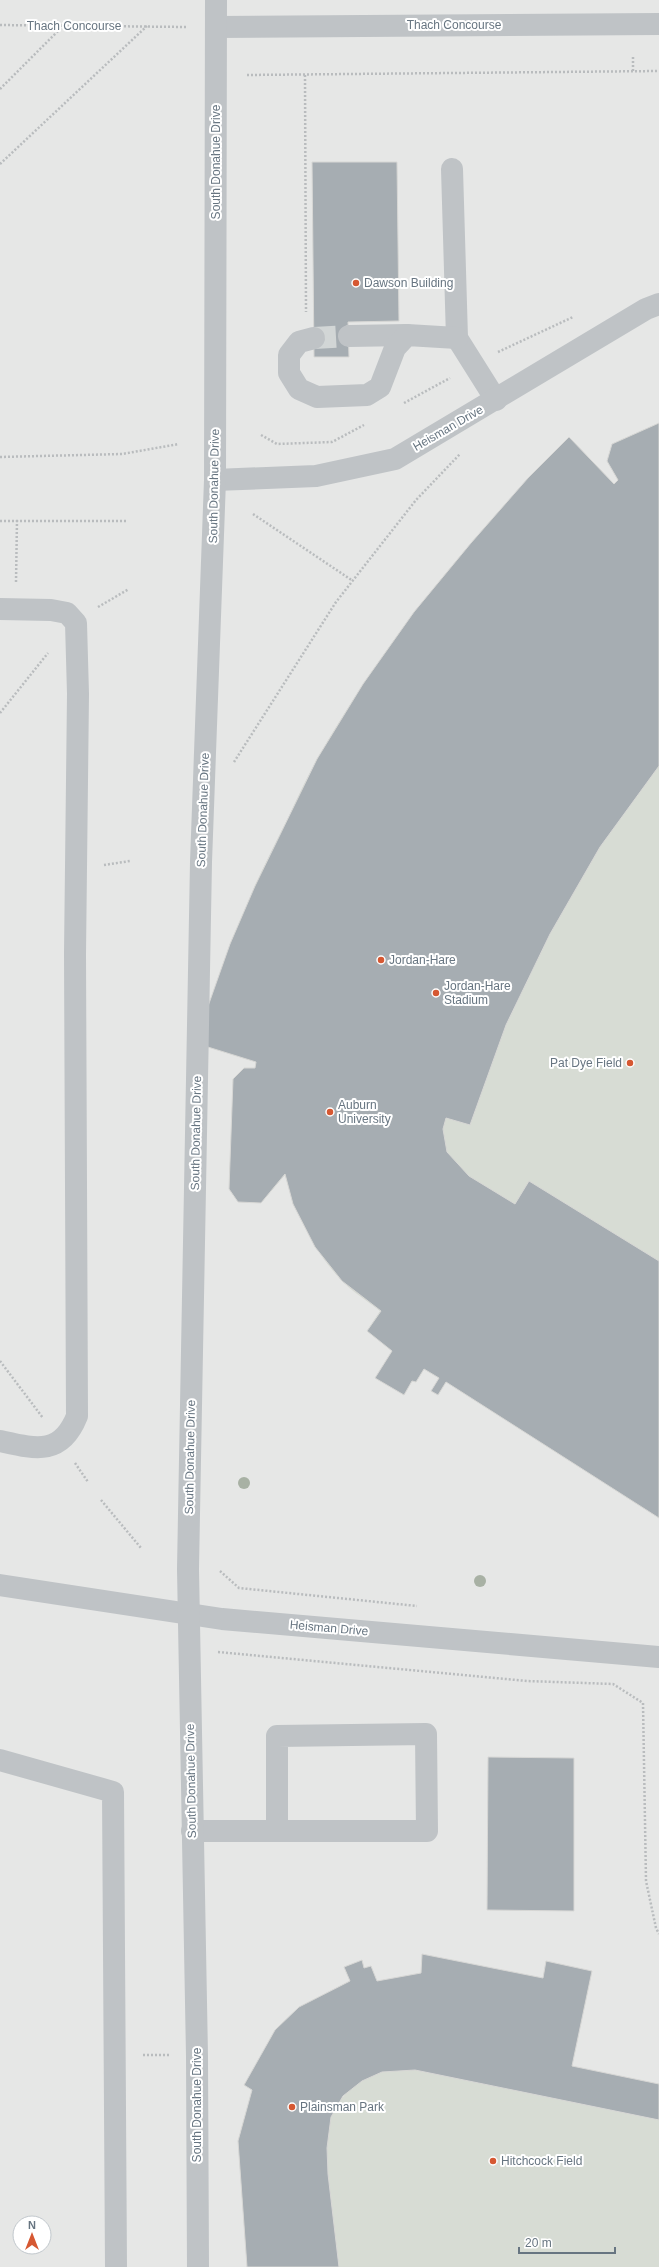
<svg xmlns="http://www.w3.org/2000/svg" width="659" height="2267" font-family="Helvetica,sans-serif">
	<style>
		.built { fill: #e6e7e6; fill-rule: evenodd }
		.green { fill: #d7dcd4 }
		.building { fill: #a6adb2; stroke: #d7d7d5 }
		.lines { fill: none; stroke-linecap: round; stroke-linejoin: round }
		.minor-tunnel { stroke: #d2d6d6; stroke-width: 22; stroke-dasharray: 22 11; stroke-linecap: butt }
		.path { stroke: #b9bcbe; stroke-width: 2.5; stroke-dasharray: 2 2; stroke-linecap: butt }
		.minor { stroke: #bfc3c6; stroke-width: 22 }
		.tree { fill: #a8b1a4 }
		.poi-dot { fill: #d65832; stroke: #fff; stroke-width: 1.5 }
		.labels { text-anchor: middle; stroke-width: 4; stroke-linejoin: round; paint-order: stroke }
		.street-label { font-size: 12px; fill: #677581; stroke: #fff }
		.poi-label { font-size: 12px; fill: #677581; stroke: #fff; text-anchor: start }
	</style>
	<rect width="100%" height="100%" fill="#f6f6f2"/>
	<!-- built -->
	<path class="built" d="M0,0H659V2267H0ZM20,2223H44V2247H20Z"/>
	<!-- green -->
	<g class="green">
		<path d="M659,423V1518L446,1382L438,1395L431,1391L439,1378L424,1369L416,1382L412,1381L404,1395L375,1378L392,1351L367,1331L380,1311C368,1301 352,1292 341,1280C313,1250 296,1214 285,1175L261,1203L238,1202L229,1189L233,1079L244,1068H255L256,1062L195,1043C214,991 232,938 254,888C265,863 277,840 289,816C298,797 307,776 318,758C385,639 474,534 569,437L614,484L618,480L607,461L612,444Z"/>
		<path d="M415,2070L659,2120V2267H339C334,2225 319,2158 331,2118C337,2097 361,2078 381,2072C391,2069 404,2070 415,2070Z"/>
	</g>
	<!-- building -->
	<g class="building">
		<path d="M312,162H397L399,321L348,322L349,357H314Z"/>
		<path d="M659,423V766L600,847L550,934L506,1025L470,1125L446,1118L443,1129L447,1152L469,1176L515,1204L529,1181L659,1261V1518L446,1382L438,1395L431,1391L439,1378L424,1369L416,1382L412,1381L404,1395L375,1378L392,1351L367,1331L381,1311L342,1281L315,1247L293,1204L285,1174L261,1203L238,1202L229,1189L233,1079L244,1068H255L256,1062L195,1043L230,944L255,886L317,759L363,684L414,612L471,543L528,478L569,437L614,484L618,480L607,461L612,444Z"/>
		<path d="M488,1757L574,1758V1911L487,1910Z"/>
		<path d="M422,1954L543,1978L546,1961L592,1971L572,2066L659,2084V2120L415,2070L382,2072L362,2081L343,2096L331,2117L327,2148L328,2174L339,2267H247L238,2141L252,2090L244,2085L275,2030L299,2007L350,1981L344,1967L362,1960L364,1968L371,1966L377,1981L421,1973Z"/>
	</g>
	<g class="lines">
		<!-- minor-tunnel -->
		<path class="minor-tunnel" d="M314,338L349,336"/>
		<!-- path -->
		<g class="path">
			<path d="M0,25L187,27"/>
			<path d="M633,57V71"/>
			<path d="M247,75L659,71"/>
			<path d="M305,75L306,312"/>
			<path d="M0,89L62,27"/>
			<path d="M0,164L147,26"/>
			<path d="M498,352L573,317"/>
			<path d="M404,403L450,378"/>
			<path d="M261,435L277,444L332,442L364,425"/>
			<path d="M0,457L122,454L179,444"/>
			<path d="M253,514L353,581"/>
			<path d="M0,521H127"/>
			<path d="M16,582L17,520"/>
			<path d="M98,607L129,589"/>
			<path d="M0,713L48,653"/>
			<path d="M234,762L336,602L416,500L460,454"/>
			<path d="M104,865L130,861"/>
			<path d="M0,1361L43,1418"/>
			<path d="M75,1463L88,1482"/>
			<path d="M101,1500L141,1548"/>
			<path d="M220,1571L239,1588L417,1606"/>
			<path d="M218,1652L527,1681L613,1684L643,1703L646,1881L656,1928L659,1934"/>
			<path d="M143,2055H170"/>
		</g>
		<!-- minor -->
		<g class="minor">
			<path d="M217,27L659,24"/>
			<path d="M452,169L457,338L496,400"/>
			<path d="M349,336L407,335"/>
			<path d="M314,338L299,342L289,355V373L299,389L317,397L367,395L380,387L395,348L407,335L457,338"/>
			<path d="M215,480L316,476L395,459L646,309L659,304"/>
			<path d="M0,609L51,610L67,613L76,623L78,694L75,954L77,1416C61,1456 36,1449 0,1441"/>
			<path d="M0,1585L222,1619L659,1657"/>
			<path d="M0,1760L113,1792L116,2267"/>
			<path d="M192,1831C270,1831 349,1831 427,1831L426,1734L277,1736V1831"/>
			<path d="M198,2267L197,2056L188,1569L201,862L215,480L216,0"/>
		</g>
	</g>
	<!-- trees -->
	<g class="tree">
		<circle cx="244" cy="1483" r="6"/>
		<circle cx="480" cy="1581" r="6"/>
	</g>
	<!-- markers -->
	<g class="poi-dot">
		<circle cx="356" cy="283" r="4"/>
		<circle cx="381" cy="960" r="4"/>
		<circle cx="436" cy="993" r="4"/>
		<circle cx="630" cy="1063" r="4"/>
		<circle cx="330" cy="1112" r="4"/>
		<circle cx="292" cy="2107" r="4"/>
		<circle cx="493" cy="2161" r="4"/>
	</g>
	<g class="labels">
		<!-- street labels -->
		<g class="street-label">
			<text x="454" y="29">Thach Concourse</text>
			<text x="74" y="30">Thach Concourse</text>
			<text transform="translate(216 162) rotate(-90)" y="4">South Donahue Drive</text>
			<text transform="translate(448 428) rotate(-30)" y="4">Heisman Drive</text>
			<text transform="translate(214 486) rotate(-89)" y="4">South Donahue Drive</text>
			<text transform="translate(203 810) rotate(-88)" y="4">South Donahue Drive</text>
			<text transform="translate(196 1133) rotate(-89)" y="4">South Donahue Drive</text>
			<text transform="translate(190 1457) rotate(-89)" y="4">South Donahue Drive</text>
			<text transform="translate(329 1628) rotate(5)" y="4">Heisman Drive</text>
			<text transform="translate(191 1781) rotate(-91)" y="4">South Donahue Drive</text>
			<text transform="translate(197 2105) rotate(-90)" y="4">South Donahue Drive</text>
		</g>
		<!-- poi labels -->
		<g class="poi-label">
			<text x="364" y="287">Dawson Building</text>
			<text x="389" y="964">Jordan-Hare</text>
			<text x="444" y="990">Jordan-Hare<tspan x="444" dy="14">Stadium</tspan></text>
			<text x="622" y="1067" text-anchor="end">Pat Dye Field</text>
			<text x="338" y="1109">Auburn<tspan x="338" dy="14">University</tspan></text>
			<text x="300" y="2111">Plainsman Park</text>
			<text x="501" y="2165">Hitchcock Field</text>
		</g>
	</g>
	<!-- north arrow -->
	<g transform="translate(32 2235)"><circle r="19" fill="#ffffff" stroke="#c2c8cd"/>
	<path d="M0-3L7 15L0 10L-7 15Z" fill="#d65832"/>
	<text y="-6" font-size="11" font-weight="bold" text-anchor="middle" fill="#677581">N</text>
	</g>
	<!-- scale -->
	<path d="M519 2247v6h96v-6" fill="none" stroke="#677581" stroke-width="2"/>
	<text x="525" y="2247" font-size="12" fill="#677581" stroke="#ffffff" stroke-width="3" paint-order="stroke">20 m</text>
</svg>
